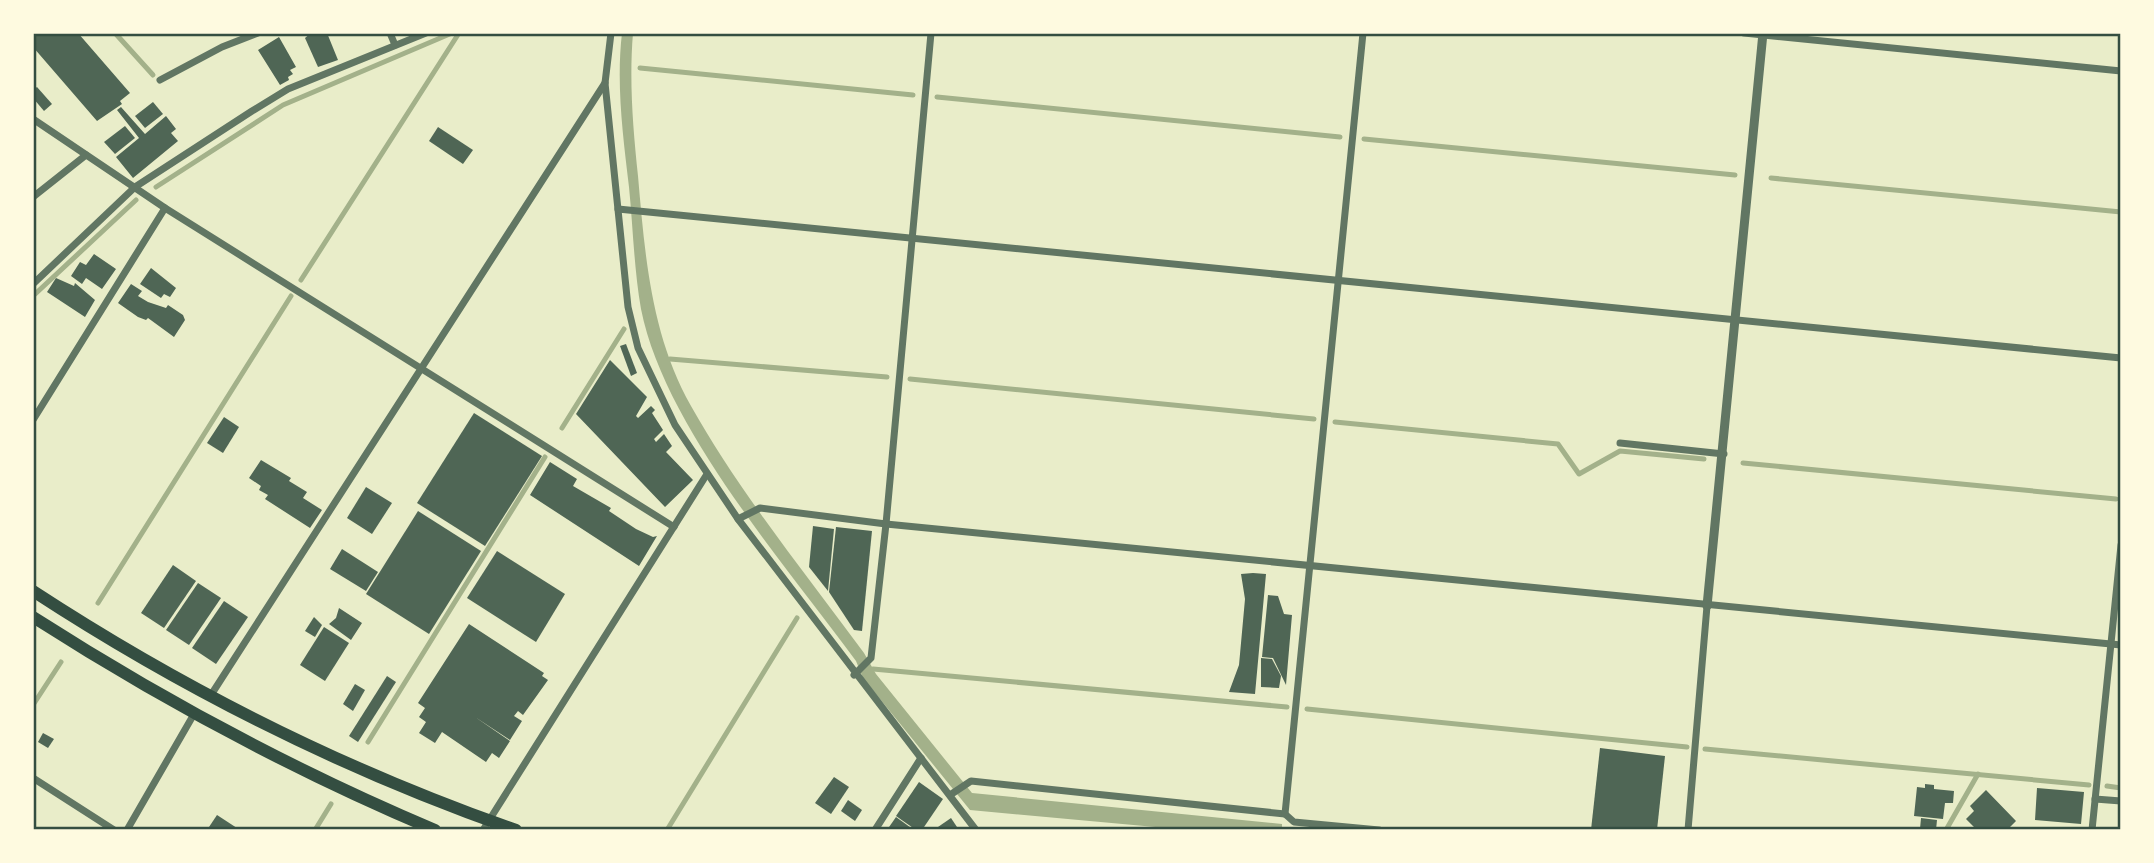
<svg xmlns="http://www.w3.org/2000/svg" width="2154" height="863" font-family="'Times New Roman',serif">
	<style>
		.water { fill: #a3b18a }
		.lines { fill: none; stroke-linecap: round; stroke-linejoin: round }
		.stream { stroke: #a3b18a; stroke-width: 5 }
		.building { fill: #4f6655 }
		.minor { stroke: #617663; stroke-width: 7 }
		.tertiary { stroke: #617663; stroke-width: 9 }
		.trunk { stroke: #344e41; stroke-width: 12 }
		.neatline { fill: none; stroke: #344e41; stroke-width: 2.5 }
	</style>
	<rect width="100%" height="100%" fill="#e9edc9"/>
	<!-- water -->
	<path class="water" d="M622,33H633C629,81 633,128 638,176C645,256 651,335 691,406C740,493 805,573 864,653L876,674L972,793L1282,824V830H1188L970,810L863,678L856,661C785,564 664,426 641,309C634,269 633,227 629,187C623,136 616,84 622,33Z"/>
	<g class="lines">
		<!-- stream -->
		<g class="stream">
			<path d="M115,33L153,75"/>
			<path d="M640,68L913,95"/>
			<path d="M937,97L1340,137"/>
			<path d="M1364,139L1735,175"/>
			<path d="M1771,178L2121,212"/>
			<path d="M156,187L283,105L452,33"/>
			<path d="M301,280L459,33"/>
			<path d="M33,296L136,200"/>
			<path d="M670,359L887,377"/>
			<path d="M910,379L1314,419"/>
			<path d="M1335,422L1558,444L1579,474L1620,451L1704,459"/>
			<path d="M562,428L624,329"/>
			<path d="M1743,463L2116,499"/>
			<path d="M98,603L291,296"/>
			<path d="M873,669L1287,707"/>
			<path d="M33,705L61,662"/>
			<path d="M1307,709L1687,747"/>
			<path d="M368,742L545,457"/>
			<path d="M1705,749L2089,785"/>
			<path d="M2107,786L2121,788"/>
			<path d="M315,830L331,804"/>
			<path d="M667,830L797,618"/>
			<path d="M1946,830L1978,774"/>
		</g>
	</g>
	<!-- building -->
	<g class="building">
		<path d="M33,33H78L130,93L120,101L122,104L97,121L33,47Z"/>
		<path d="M311,33H327L338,60L318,67L305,38Z"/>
		<path d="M279,37L296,67L290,70L293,74L288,77L289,80L280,85L258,50Z"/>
		<path d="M37,87L52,104L44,111L33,98V90Z"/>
		<path d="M153,102L163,114L145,128L135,116Z"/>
		<path d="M121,107L145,134L166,116L176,129L171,133L178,141L133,178L116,157L139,138L117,110Z"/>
		<path d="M125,126L135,138L115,154L104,142Z"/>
		<path d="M438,127L473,150L463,164L429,141Z"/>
		<path d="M94,254L116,269L102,289L86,278L82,284L71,276L80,262L86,265Z"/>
		<path d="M151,268L176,288L170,297L164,294L161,298L140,284Z"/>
		<path d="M56,278L74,286L75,283L95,300L85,317L47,292Z"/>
		<path d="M131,284L142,291L138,296L148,302L166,308L168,305L183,315L185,320L174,337L148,318L146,320L138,317L118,303Z"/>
		<path d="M626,344L637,373L631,376L620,346Z"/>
		<path d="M610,360L647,397L636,416L638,418L651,406L655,410L652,413L663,430L654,439L656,442L664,434L672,446L666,452L693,480L665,507L576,414Z"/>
		<path d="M474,413L542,456L485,546L417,503Z"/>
		<path d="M224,417L239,427L223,453L207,443Z"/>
		<path d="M261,460L291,478L289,481L307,492L303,498L322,510L310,528L265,499L268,495L259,490L261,486L249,478Z"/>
		<path d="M550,462L577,479L573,486L611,508L609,511L636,529L653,537L657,536L639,566L530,495Z"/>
		<path d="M366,487L392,503L372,534L347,518Z"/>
		<path d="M418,511L481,551L429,634L366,594Z"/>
		<path d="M813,526L834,529L828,591L809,567Z"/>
		<path d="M836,527L872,531L862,631L854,630L829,592Z"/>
		<path d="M342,549L378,572L366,591L330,569Z"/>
		<path d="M497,551L565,594L536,642L467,598Z"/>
		<path d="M173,565L196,581L164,628L141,613Z"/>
		<path d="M1253,573L1266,574L1255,694L1229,692L1239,665L1245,599L1241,574Z"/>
		<path d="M198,583L221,598L189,645L166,630Z"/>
		<path d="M1268,595L1278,596L1284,614L1292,615L1286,685L1273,658L1262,657Z"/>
		<path d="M224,601L248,617L216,664L192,648Z"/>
		<path d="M339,608L362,623L351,640L329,624L336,618Z"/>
		<path d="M314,617L322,625L315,637L305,631Z"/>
		<path d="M469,624L544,673L542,676L548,680L523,715L518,711L514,716L522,721L510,740L475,717L510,741L499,758L492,753L486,762L442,732L435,743L419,733L426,722L419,717L425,708L418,703Z"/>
		<path d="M324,627L349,643L325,681L300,665Z"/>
		<path d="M1261,658L1272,659L1281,676L1279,688L1261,687Z"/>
		<path d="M387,676L396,682L358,742L349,736Z"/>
		<path d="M355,684L365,690L353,711L343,704Z"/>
		<path d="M43,733L54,739L48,748L38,742Z"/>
		<path d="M1600,748L1665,756L1657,830H1591Z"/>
		<path d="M834,777L849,787L831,814L815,803Z"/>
		<path d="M919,782L943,799L922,830H916L896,816Z"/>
		<path d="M1925,784L1934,785V789L1954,791L1953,803H1945L1943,819L1914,816L1917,787L1925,788Z"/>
		<path d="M2037,788L2084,792L2081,824L2035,820Z"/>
		<path d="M1986,790L2016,821L2007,830H1977L1966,819L1974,811L1970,806Z"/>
		<path d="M848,800L862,810L855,821L841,811Z"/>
		<path d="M217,815L240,830H207Z"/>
		<path d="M896,817L914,830H887Z"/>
		<path d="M951,818L959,830H940L938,827Z"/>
		<path d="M1921,818L1937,820L1936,830L1920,829Z"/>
	</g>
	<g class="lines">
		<!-- minor -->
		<g class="minor">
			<path d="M390,33L395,45"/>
			<path d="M611,33L605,83L628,307L638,348L675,425L738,519L976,830"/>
			<path d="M1744,33L2121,71"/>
			<path d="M160,80L222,47L258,33"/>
			<path d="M33,119L165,208L674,527"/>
			<path d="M33,197L86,155"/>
			<path d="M618,209L2121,358"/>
			<path d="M33,284L135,187L252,111L288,89L426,33"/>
			<path d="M33,420L165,208"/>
			<path d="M1620,443L1724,454"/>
			<path d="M738,519L760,508L886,524L2121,645"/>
			<path d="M854,675L871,658L886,524L931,33"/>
			<path d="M211,695L605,83"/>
			<path d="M33,778L114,830"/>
			<path d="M950,795L971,781L1285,814L1294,822L1379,830"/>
			<path d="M2095,799L2121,801"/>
			<path d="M1285,814L1363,33"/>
			<path d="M127,830L194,714"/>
			<path d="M483,830L707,474"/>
			<path d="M875,830L921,758"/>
			<path d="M1688,830L1707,606"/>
			<path d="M2092,830L2121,545"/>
		</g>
		<!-- tertiary -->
		<path class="tertiary" d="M1707,606L1763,33"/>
		<!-- trunk -->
		<g class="trunk">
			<path d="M33,591C183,689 347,771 516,830"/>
			<path d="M33,617C161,699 295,771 435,830"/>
		</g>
	</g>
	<!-- border -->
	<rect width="2154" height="863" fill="none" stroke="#fefae0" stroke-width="70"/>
	<rect x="35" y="35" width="2084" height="793" class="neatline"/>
</svg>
